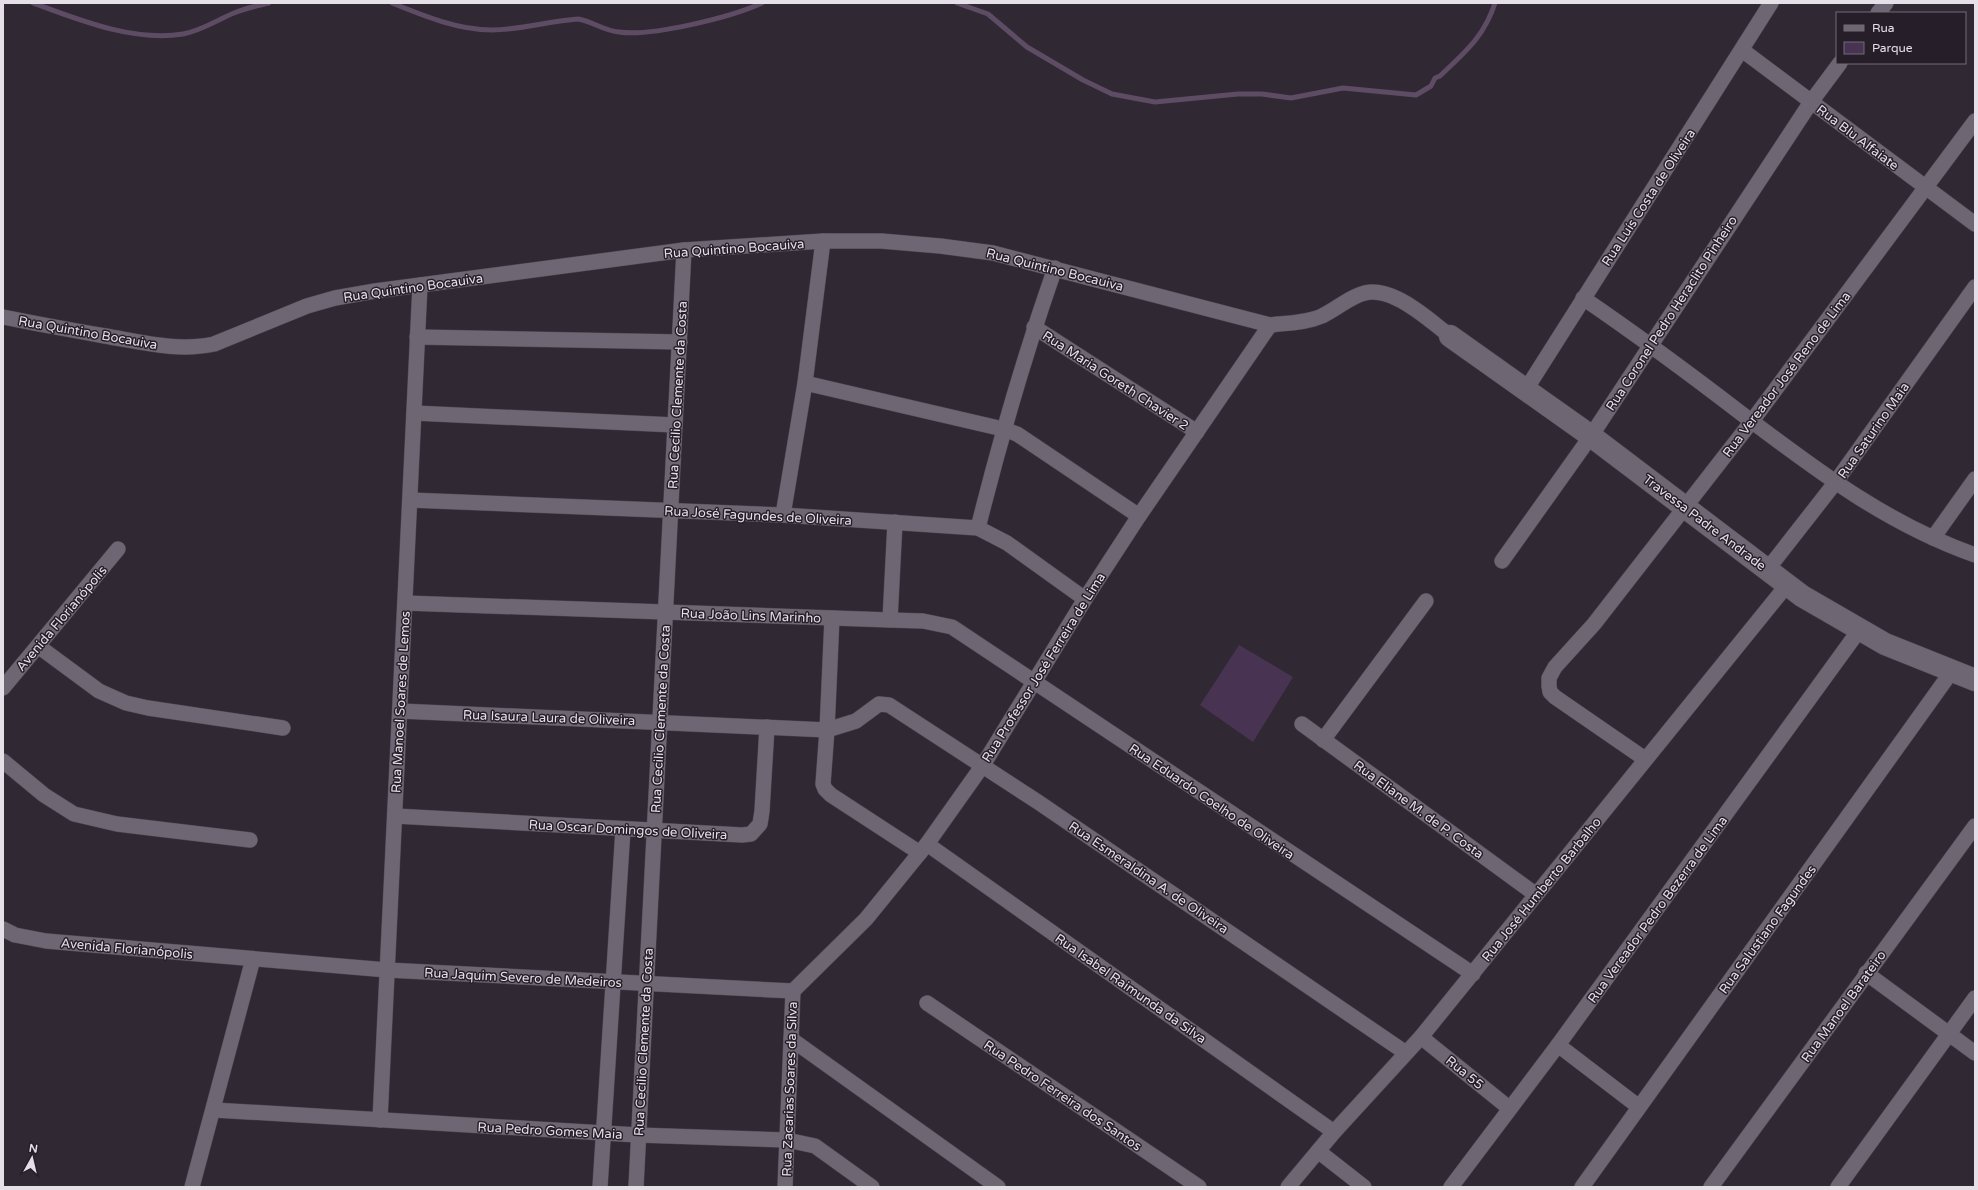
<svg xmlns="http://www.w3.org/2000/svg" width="1978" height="1190" font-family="'Varela Round',sans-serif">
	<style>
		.green { fill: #483452 }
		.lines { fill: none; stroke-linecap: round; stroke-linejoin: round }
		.stream { stroke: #5d4c64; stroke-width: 5 }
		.street-casing { stroke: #4d4650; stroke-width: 16 }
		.secondary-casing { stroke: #4d4650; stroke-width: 23 }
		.street { stroke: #6f6673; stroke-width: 15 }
		.secondary { stroke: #6f6673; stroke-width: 22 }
		.labels { text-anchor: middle; stroke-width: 3; stroke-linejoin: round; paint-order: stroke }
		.street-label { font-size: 13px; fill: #e5dfe7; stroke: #261e29 }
	</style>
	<rect width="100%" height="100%" fill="#302833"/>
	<!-- green -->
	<path class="green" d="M1239,645L1293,677L1253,742L1200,705Z"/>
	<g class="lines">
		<!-- stream -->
		<g class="stream">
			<path d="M33,3C79,20 133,42 183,34C201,31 217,20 234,13C245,8 257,6 269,3"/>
			<path d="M392,3C424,16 458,30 492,30C521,30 549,21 578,19C592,21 604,31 619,32C651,37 732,17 762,3"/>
			<path d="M957,3L988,14L1027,47L1083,80L1112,94L1155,102L1238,94H1262L1291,98L1343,88L1416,95L1431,86L1435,78L1440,76C1465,52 1484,37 1495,3"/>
		</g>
		<defs>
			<g id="street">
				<path d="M1878,13L1886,3"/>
				<path d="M1742,50L1975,224"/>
				<path d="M1583,298C1637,335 1690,374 1742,414C1818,471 1885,523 1975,555"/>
				<path d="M3,317C37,324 71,330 105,336C141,342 178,352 214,344L307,306L335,298L375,291L684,250L823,241H881L940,246L993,253L1270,325C1287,323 1306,323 1322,316C1350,302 1362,281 1398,299C1417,308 1433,323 1450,336"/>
				<path d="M1034,327L1197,432"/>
				<path d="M417,337L680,342"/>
				<path d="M805,383L1003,429L1017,434L1139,516"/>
				<path d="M1525,391L1771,3"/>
				<path d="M414,413L675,425"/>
				<path d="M410,500L783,515L978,528L1007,543L1085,599"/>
				<path d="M783,515L805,383L823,241"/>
				<path d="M978,528C1000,440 1025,354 1055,268"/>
				<path d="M1933,538L1975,479"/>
				<path d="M1502,561L1591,436L1811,102L1840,63"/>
				<path d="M1767,570L1835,483L1975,287"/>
				<path d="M405,603L890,620L923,621L952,627L1473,974"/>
				<path d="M890,620L895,522"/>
				<path d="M38,646L99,691L126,703L148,708L283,728"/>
				<path d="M3,688L118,549"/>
				<path d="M400,711L827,730L832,618"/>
				<path d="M1302,724L1535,894"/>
				<path d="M1323,740L1426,601"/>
				<path d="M1645,759L1555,697L1550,692L1549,686V678L1555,667L1594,624L1752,421L1975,121"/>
				<path d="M3,761L44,795L74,814L117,824L250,840"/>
				<path d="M395,816L742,835L751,834L760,824L762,811L767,727"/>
				<path d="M927,844L1334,1132"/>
				<path d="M920,853L831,795L825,789L823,784L827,730L856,721L879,704L889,705L1038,802L1406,1053"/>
				<path d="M3,929L15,935L46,941L387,970L793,991"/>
				<path d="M1866,973L1975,1053"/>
				<path d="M793,991L866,919L927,844L983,765L1085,599L1139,516L1270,325"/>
				<path d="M927,1003L1199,1187"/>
				<path d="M1421,1037L1509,1108"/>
				<path d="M791,1039L998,1187"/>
				<path d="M1558,1045L1639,1107"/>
				<path d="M214,1110L638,1135L787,1140L815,1146L872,1187"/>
				<path d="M380,1120L420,285"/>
				<path d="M1318,1151L1364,1187"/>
				<path d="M192,1187L253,959"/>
				<path d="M600,1187L623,829"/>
				<path d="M636,1187L684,250"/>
				<path d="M785,1187L793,991"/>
				<path d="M1288,1187L1334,1132L1421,1037L1787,585"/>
				<path d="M1451,1187L1558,1045L1860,629"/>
				<path d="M1582,1187L1952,671"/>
				<path d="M1711,1187L1975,826"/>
				<path d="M1838,1187L1975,998"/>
			</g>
			<path id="secondary" d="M1450,336L1591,436L1802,596L1885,644L1975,680"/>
		</defs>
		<!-- street casing -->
		<use href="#street" class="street-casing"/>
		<!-- secondary casing -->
		<use href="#secondary" class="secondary-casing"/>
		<!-- street -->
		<use href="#street" class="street"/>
		<!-- secondary -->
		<use href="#secondary" class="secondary"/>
	</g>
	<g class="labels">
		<!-- street labels -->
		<g class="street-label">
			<text transform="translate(1858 137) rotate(37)" y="5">Rua Blu Alfaiate</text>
			<text transform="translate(1648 197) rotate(-57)" y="5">Rua Luís Costa de Oliveira</text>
			<text transform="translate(734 248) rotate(-4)" y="5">Rua Quintino Bocauiva</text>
			<text transform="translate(1055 269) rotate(14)" y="5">Rua Quintino Bocauiva</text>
			<text transform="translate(413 287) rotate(-8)" y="5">Rua Quintino Bocauiva</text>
			<text transform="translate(1671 313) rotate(-57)" y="5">Rua Coronel Pedro Heraclito Pinheiro</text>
			<text transform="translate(88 332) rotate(10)" y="5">Rua Quintino Bocauiva</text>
			<text transform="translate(1786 374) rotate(-53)" y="5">Rua Vereador José Reno de Lima</text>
			<text transform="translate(1116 380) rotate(33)" y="5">Rua Maria Goreth Chavier 2</text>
			<text transform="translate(677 395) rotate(-87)" y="5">Rua Cecilio Clemente da Costa</text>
			<text transform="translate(1873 430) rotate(-55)" y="5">Rua Saturino Maia</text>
			<text transform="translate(758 515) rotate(3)" y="5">Rua José Fagundes de Oliveira</text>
			<text transform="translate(1705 522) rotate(37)" y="5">Travessa Padre Andrade</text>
			<text transform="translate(751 615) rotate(2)" y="5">Rua João Lins Marinho</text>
			<text transform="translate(61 618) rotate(-50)" y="5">Avenida Florianópolis</text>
			<text transform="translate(1043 667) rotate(-58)" y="5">Rua Professor José Ferreira de Lima</text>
			<text transform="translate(400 702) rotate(-87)" y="5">Rua Manoel Soares de Lemos</text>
			<text transform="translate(549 717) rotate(2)" y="5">Rua Isaura Laura de Oliveira</text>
			<text transform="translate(660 719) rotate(-87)" y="5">Rua Cecilio Clemente da Costa</text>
			<text transform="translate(1212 801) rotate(34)" y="5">Rua Eduardo Coelho de Oliveira</text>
			<text transform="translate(1419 809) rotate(36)" y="5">Rua Eliane M. de P. Costa</text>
			<text transform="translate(628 829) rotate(3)" y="5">Rua Oscar Domingos de Oliveira</text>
			<text transform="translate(1149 877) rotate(34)" y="5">Rua Esmeraldina A. de Oliveira</text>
			<text transform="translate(1541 889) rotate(-51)" y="5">Rua José Humberto Barbalho</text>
			<text transform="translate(1657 909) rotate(-54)" y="5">Rua Vereador Pedro Bezerra de Lima</text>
			<text transform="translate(1767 929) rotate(-54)" y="5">Rua Salustiano Fagundes</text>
			<text transform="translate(127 948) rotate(5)" y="5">Avenida Florianópolis</text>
			<text transform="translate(523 977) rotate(3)" y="5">Rua Jaquim Severo de Medeiros</text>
			<text transform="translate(1131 988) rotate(35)" y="5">Rua Isabel Raimunda da Silva</text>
			<text transform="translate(1843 1006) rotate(-54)" y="5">Rua Manoel Barateiro</text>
			<text transform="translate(643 1042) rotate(-87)" y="5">Rua Cecilio Clemente da Costa</text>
			<text transform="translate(1465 1072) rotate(39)" y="5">Rua 55</text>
			<text transform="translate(789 1089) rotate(-88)" y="5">Rua Zacarias Soares da Silva</text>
			<text transform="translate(1063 1095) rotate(34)" y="5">Rua Pedro Ferreira dos Santos</text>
			<text transform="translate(550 1130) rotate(3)" y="5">Rua Pedro Gomes Maia</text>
		</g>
	</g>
	<!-- border -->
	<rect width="1978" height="1190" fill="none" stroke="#e5dfe7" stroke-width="8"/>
	<!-- legend -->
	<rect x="1836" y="12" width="130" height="52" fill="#261e29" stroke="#726b75"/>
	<rect x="1844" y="25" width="20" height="6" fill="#6f6673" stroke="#726b75"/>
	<text x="1872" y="32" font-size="12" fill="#e5dfe7">Rua</text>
	<rect x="1844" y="42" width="20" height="12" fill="#483452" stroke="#726b75"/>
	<text x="1872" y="52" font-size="12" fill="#e5dfe7">Parque</text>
	<!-- north arrow -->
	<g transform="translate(32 1158) rotate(8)" stroke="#261e29" stroke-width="3" paint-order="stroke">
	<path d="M0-3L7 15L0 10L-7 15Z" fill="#e5dfe7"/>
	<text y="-6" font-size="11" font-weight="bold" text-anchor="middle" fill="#e5dfe7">N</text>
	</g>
</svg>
